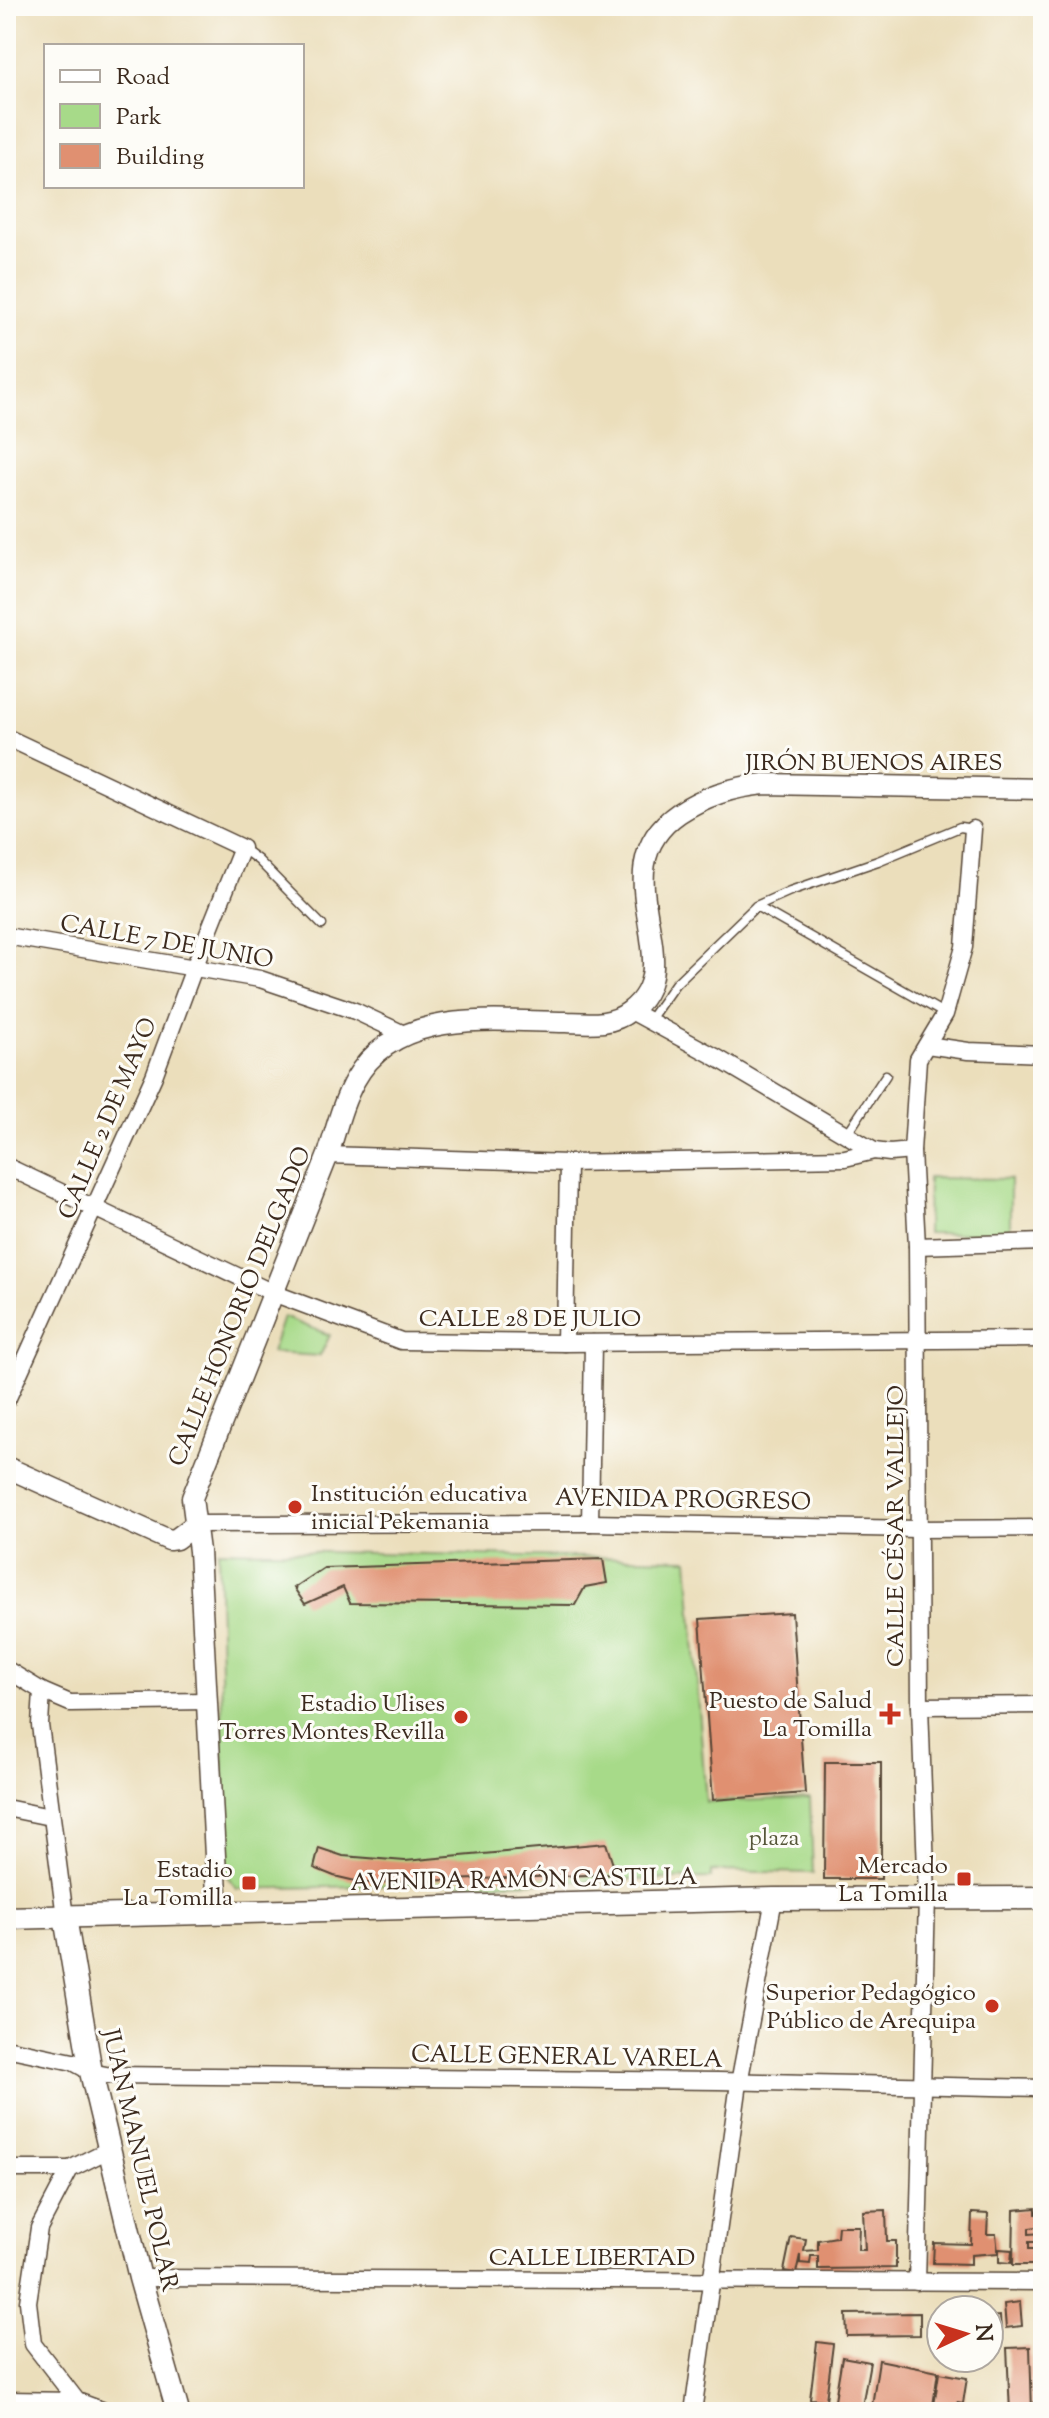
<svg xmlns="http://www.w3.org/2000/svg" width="1049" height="2418" font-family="'Sorts Mill Goudy',serif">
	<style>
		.green { fill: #a7da89; stroke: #718254; stroke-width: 2 }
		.building { fill: #e09071 }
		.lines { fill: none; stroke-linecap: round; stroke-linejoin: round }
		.service-casing { stroke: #554536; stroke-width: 11 }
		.minor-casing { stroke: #554536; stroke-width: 19 }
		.tertiary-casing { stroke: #554536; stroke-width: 23 }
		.secondary-casing { stroke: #554536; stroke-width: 25 }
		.service { stroke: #fff; stroke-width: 8 }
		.minor { stroke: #fff; stroke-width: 16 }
		.tertiary { stroke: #fff; stroke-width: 20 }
		.secondary { stroke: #fff; stroke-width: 22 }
		.poi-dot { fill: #c8321e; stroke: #fdfcf7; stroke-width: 3 }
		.labels { text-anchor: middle; stroke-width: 6; stroke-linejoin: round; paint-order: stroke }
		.street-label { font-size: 24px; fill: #3b2a1e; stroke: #fdfcf7 }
		.poi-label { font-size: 24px; fill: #3b2a1e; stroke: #fdfcf7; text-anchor: end }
		.park-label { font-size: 24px; fill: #565639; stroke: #fdfcf7 }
	</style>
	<rect width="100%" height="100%" fill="#fdfcf7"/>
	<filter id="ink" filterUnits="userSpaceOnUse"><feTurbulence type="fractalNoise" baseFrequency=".0125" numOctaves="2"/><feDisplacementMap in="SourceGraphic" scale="16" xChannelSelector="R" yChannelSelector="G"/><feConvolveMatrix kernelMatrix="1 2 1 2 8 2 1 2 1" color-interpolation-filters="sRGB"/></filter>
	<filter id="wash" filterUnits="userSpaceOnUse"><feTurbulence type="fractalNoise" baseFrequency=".006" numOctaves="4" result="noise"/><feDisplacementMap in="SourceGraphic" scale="32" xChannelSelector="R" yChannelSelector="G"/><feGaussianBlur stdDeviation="1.8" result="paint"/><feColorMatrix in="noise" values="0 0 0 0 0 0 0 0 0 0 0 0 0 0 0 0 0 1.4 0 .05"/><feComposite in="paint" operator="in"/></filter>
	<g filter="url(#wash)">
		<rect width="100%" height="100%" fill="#ebdebb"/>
		<!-- green -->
		<g class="green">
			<path d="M928,1178L1010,1179V1234L927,1233Z"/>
			<path d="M283,1317L330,1335L320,1356L271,1353Z"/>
			<path d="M218,1550L688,1559L706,1802L810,1798L813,1873L711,1871V1878L237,1889L226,1875Z"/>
		</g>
		<g id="blocks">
			<!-- building -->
			<g class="building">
				<path d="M603,1559L607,1583L585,1587L575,1605L350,1603L343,1587L305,1604L294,1588L324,1568Z"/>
				<path d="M792,1613L805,1793L713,1800L700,1619Z"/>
				<path d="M825,1762H881V1879H824Z"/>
				<path d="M606,1843L616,1874L364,1883L334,1876L314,1868L319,1848L343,1856L405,1861Z"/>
				<path d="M1036,2208V2214H1043V2226L1029,2228V2234L1043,2233V2242H1029V2249H1043V2265H1013L1014,2210Z"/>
				<path d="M886,2210L887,2241H896V2268L818,2269V2256H811L810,2264L800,2263V2255L796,2273L784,2271L791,2237L806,2239L804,2251L818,2250V2240L837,2237L838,2226H859L858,2250H865L863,2211Z"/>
				<path d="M972,2213L988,2214L987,2234H996L998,2253L971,2255V2264L933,2263L934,2243L971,2244Z"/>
				<path d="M999,2249L1012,2250L1011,2263L999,2262Z"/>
				<path d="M1020,2302L1022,2326L1006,2328L1004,2304Z"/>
				<path d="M920,2313V2335L847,2336L846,2314Z"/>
				<path d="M1000,2316L1001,2332H989V2317Z"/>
				<path d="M817,2342L833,2344L826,2400L810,2399Z"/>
				<path d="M1030,2347L1032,2412H1010L1007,2348Z"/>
				<path d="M842,2357L870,2362L861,2412H833Z"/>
				<path d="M879,2360L938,2372L932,2412H871Z"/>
				<path d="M939,2373L967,2378L963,2403L957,2402L955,2412H933Z"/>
			</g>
		</g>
	</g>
	<g filter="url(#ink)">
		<use href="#blocks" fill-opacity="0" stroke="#554536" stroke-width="2"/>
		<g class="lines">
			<defs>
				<g id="service">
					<path d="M243,849L258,860L322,925"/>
					<path d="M756,906L945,1014"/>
					<path d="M649,1021L675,984L756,906L790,891L878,861L960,827L973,829"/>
					<path d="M847,1134L886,1075"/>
				</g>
				<g id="minor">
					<path d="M6,737L242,848L194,968L154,1076L6,1402"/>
					<path d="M6,936L260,979L355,1011L406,1035"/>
					<path d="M631,1011L714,1056L874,1151"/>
					<path d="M927,1045L968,1051L1043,1054"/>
					<path d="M328,1155L568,1163L845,1158L874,1151L890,1153L912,1151"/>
					<path d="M6,1166L273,1293L401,1341L565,1343L1043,1339"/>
					<path d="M917,1246L1043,1242"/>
					<path d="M565,1343L568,1163"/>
					<path d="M590,1523L593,1343"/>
					<path d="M196,1524L590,1523L918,1529L1043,1528"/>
					<path d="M6,1669L42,1691L70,1703L206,1701"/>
					<path d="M42,1691L40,1725L65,1917"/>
					<path d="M920,1706L1043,1705"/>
					<path d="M6,1808L50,1817"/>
					<path d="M6,2048L73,2062L91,2072L106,2075L718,2081L1043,2088"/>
					<path d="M6,2169H70"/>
					<path d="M140,2278L1043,2282"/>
					<path d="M917,2282L927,1897L920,1706L917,1246L912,1151L918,1059L945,1014L964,947L973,829"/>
					<path d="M6,2400L77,2401"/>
					<path d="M107,2412L77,2401L33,2344L28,2302L39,2228L70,2169L110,2149"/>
					<path d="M693,2412L739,2083L774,1899"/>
				</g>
				<g id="tertiary">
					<path d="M6,1467L169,1540L176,1539L196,1524"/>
					<path d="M218,1913L199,1551L192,1498L328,1155C336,1130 342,1103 355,1080C396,1006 495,1022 566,1022C589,1023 611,1026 630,1011C694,963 596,870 679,813C706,795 733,787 764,784L1043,789"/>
				</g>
				<g id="secondary">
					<path d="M65,1917L91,2072L140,2278L178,2412"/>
					<path d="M6,1918L774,1899L1043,1898"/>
				</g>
			</defs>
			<!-- service casing -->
			<use href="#service" class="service-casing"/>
			<!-- minor casing -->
			<use href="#minor" class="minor-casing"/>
			<!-- tertiary casing -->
			<use href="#tertiary" class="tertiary-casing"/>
			<!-- secondary casing -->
			<use href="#secondary" class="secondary-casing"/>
			<!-- service -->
			<use href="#service" class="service"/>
			<!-- minor -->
			<use href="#minor" class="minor"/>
			<!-- tertiary -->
			<use href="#tertiary" class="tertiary"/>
			<!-- secondary -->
			<use href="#secondary" class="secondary"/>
		</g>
	</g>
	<!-- markers -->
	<g class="poi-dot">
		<circle cx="295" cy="1507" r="8"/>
		<path d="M886 1702h8v8h8v8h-8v8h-8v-8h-8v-8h8z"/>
		<circle cx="461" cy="1717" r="8"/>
		<rect x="956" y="1871" width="16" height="16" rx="4"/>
		<rect x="241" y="1875" width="16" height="16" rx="4"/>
		<circle cx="992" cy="2006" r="8"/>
	</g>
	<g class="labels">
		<!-- street labels -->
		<g class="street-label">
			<text x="874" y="770">JIRÓN BUENOS AIRES</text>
			<text transform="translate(167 941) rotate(10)" y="8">CALLE 7 DE JUNIO</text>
			<text transform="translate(107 1118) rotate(-67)" y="8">CALLE 2 DE MAYO</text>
			<text transform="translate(239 1306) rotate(-68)" y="8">CALLE HONORIO DELGADO</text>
			<text x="530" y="1326">CALLE 28 DE JULIO</text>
			<text transform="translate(683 1499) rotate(1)" y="8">AVENIDA PROGRESO</text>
			<text transform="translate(895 1526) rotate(-90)" y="8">CALLE CÉSAR VALLEJO</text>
			<text transform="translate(524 1879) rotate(-1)" y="8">AVENIDA RAMÓN CASTILLA</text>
			<text transform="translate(567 2056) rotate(1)" y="8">CALLE GENERAL VARELA</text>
			<text transform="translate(141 2160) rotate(77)" y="8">JUAN MANUEL POLAR</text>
			<text x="592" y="2265">CALLE LIBERTAD</text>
		</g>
		<!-- poi labels -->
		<g class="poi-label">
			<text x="311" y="1501" text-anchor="start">Institución educativa<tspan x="311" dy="28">inicial Pekemania</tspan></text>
			<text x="872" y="1708">Puesto de Salud<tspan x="872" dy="28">La Tomilla</tspan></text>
			<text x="445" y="1711">Estadio Ulises<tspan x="445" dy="28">Torres Montes Revilla</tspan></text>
			<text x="948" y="1873">Mercado<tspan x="948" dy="28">La Tomilla</tspan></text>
			<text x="233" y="1877">Estadio<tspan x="233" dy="28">La Tomilla</tspan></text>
			<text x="976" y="2000">Superior Pedagógico<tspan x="976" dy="28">Público de Arequipa</tspan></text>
		</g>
		<!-- park labels -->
		<g class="park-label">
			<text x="774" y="1845">plaza</text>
		</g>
	</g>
	<!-- margin -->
	<rect width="1049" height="2418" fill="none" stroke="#fdfcf7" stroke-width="32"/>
	<!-- legend -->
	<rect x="44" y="44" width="260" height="144" fill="#fdfcf7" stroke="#afa8a0" stroke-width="2"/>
	<rect x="60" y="70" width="40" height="12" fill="#ffffff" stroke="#afa8a0" stroke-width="2"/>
	<text x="116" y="84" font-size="24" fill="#3b2a1e">Road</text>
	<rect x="60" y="104" width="40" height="24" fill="#a7da89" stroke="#afa8a0" stroke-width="2"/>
	<text x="116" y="124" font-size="24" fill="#3b2a1e">Park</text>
	<rect x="60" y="144" width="40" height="24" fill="#e09071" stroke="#afa8a0" stroke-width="2"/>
	<text x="116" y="164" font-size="24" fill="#3b2a1e">Building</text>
	<!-- north arrow -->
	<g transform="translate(965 2334) rotate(86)"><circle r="38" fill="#fdfcf7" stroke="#afa8a0" stroke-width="2"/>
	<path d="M0-6L14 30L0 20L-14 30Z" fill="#c8321e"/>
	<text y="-12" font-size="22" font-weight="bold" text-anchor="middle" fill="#3b2a1e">N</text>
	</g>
</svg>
